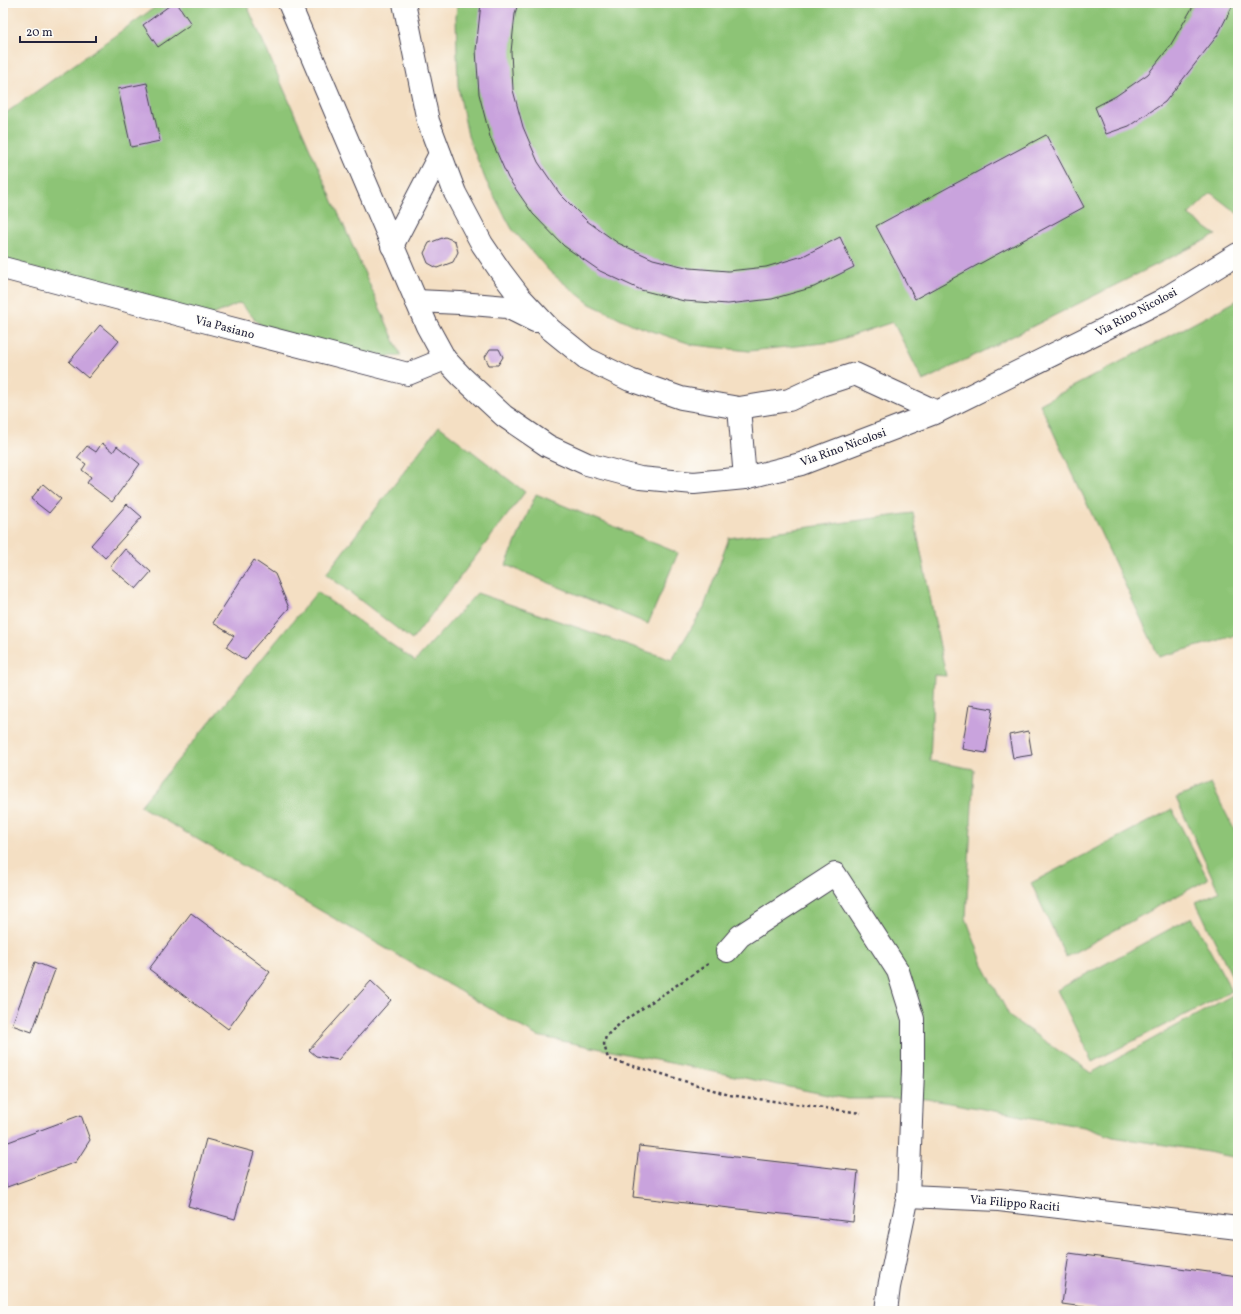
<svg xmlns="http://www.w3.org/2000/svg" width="1241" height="1314" font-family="Vollkorn,serif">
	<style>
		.green { fill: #8dc476; stroke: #587358 }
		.building { fill: #c9a3dd }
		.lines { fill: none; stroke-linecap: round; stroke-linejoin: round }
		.street-casing { stroke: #423e4f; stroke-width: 24 }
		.path { stroke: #423e4f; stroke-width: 2.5; stroke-dasharray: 3 3; stroke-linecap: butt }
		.street { stroke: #fff; stroke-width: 22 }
		.labels { text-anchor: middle; stroke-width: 3; stroke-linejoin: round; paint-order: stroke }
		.street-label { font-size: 12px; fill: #22223b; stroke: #fdfcf7 }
	</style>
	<rect width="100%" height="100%" fill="#fdfcf7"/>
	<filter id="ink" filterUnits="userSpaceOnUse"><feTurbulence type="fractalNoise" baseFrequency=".025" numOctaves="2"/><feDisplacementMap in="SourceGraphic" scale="8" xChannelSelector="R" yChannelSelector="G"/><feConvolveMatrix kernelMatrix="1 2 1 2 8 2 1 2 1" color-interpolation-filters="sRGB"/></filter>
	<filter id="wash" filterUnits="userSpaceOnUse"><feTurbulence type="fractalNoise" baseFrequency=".012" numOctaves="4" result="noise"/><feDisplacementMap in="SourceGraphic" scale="16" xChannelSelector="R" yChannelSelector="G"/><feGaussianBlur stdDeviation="0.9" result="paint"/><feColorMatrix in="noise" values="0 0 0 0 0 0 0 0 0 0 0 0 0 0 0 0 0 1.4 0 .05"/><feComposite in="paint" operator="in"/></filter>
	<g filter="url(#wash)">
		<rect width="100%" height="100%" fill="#f4dfc3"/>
		<!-- green -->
		<g class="green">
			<path d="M161,3H246L401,356L370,357L261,326L240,303L208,317L3,260V115Z"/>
			<path d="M457,3H1238V214L1211,193L1188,215L1216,235L923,381L893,322L833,342L749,351L694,345L634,325L590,304L550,272L512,229L486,181L468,136L458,87L456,17Z"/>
			<path d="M1238,300V635L1159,657L1040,404Z"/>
			<path d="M439,426L525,492L412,640L326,574Z"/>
			<path d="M536,494L678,553L648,624L506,565Z"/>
			<path d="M913,513L946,676L934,675L930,761L974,769L966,918L984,967L1010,1017L1091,1073L1238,992V1158L1191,1149L1113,1137L1084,1127L927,1099H848L537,1036L140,806L317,592L415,661L477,593L672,660L704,607L729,538Z"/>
			<path d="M1211,784L1238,837V989L1196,902L1219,892L1176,798Z"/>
			<path d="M1172,809L1208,879L1066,957L1031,883Z"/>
			<path d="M1192,917L1232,991L1092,1062L1057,990Z"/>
		</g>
		<g id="blocks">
			<!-- building -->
			<g class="building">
				<path d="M173,3H177L191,24L158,47L143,25Z"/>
				<path d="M481,3H518L515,14L511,52L513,90L523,127L538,162L560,194L587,221L618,243L653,259L690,268L728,271L766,267L803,256L840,237L854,267L814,287L772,299L728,304L684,301L641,290L600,271L564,246L533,214L508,178L490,137L479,94L476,50Z"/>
				<path d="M1195,3H1234L1217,36L1165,102L1129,126L1106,134L1095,107L1116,96L1148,74L1170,46Z"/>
				<path d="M147,83L160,141L131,147L118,89Z"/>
				<path d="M1046,135L1084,207L915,299L876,226Z"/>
				<path d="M445,237L455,241L458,252L453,262L437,268L428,263L424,253L429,243Z"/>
				<path d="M100,325L119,341L88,378L69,362Z"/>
				<path d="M490,349H499L503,357L498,365H489L485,357Z"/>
				<path d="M102,443L113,452L117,446L140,464L112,502L87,483L91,477L82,470L86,464L77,458L87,446L96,452Z"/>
				<path d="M43,484L61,499L49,513L31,499Z"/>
				<path d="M127,504L142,517L105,558L91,545Z"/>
				<path d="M125,549L151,572L136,589L110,567Z"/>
				<path d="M254,560L275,574L289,608L253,649L245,660L226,647L234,636L213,623Z"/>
				<path d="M969,705L993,709L986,753L962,749Z"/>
				<path d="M1028,731L1032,755L1013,758L1009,735Z"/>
				<path d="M191,913L270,972L228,1029L149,969Z"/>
				<path d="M35,962L55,970L32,1032L12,1025Z"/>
				<path d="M371,981L391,1000L338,1060L316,1056L309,1050Z"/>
				<path d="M81,1115L90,1140L76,1162L7,1187L3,1176V1144Z"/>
				<path d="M206,1139L254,1152L235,1219L188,1206Z"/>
				<path d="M639,1146L858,1171L853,1222L633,1197Z"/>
				<path d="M1069,1253L1238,1276V1311H1113L1062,1304Z"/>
			</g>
		</g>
	</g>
	<g filter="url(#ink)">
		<use href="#blocks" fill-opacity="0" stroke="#423e4f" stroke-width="1"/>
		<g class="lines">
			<defs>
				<g id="street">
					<path d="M289,3L427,326L445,359L462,377L504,416L548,446L587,464L640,478L694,483L745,478L801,464L937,412L1161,301L1238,254"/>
					<path d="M404,3L428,121L455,193L482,244L501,272L520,297L550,329L587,359L630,380L681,398L739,408L789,400L821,385L855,374L937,412"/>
					<path d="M392,246L440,154"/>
					<path d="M3,268L211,323L408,374L445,359"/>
					<path d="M416,301L460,303L507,307L535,321"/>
					<path d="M739,408L745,478"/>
					<path d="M727,951L740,936L835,874L898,971L913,1019V1071L908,1196"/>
					<path d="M886,1311L889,1287L908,1196L999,1200L1238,1228"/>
				</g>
			</defs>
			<!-- street casing -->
			<use href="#street" class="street-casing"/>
			<!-- path -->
			<path class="path" d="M708,964L622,1022L606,1036L604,1044L608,1059L662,1074L729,1095L861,1113"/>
			<!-- street -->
			<use href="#street" class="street"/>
		</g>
	</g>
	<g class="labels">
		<!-- street labels -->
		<g class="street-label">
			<text transform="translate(1136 312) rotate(-28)" y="4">Via Rino Nicolosi</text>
			<text transform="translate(225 327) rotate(15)" y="4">Via Pasiano</text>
			<text transform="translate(843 447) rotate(-20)" y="4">Via Rino Nicolosi</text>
			<text transform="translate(1015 1203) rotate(5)" y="4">Via Filippo Raciti</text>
		</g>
	</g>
	<!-- margin -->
	<rect width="1241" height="1314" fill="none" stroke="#fdfcf7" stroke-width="16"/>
	<!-- scale -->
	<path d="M20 36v6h76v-6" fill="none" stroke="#22223b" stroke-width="2"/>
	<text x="26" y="36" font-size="12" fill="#22223b" stroke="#fdfcf7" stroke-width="3" paint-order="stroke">20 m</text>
</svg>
